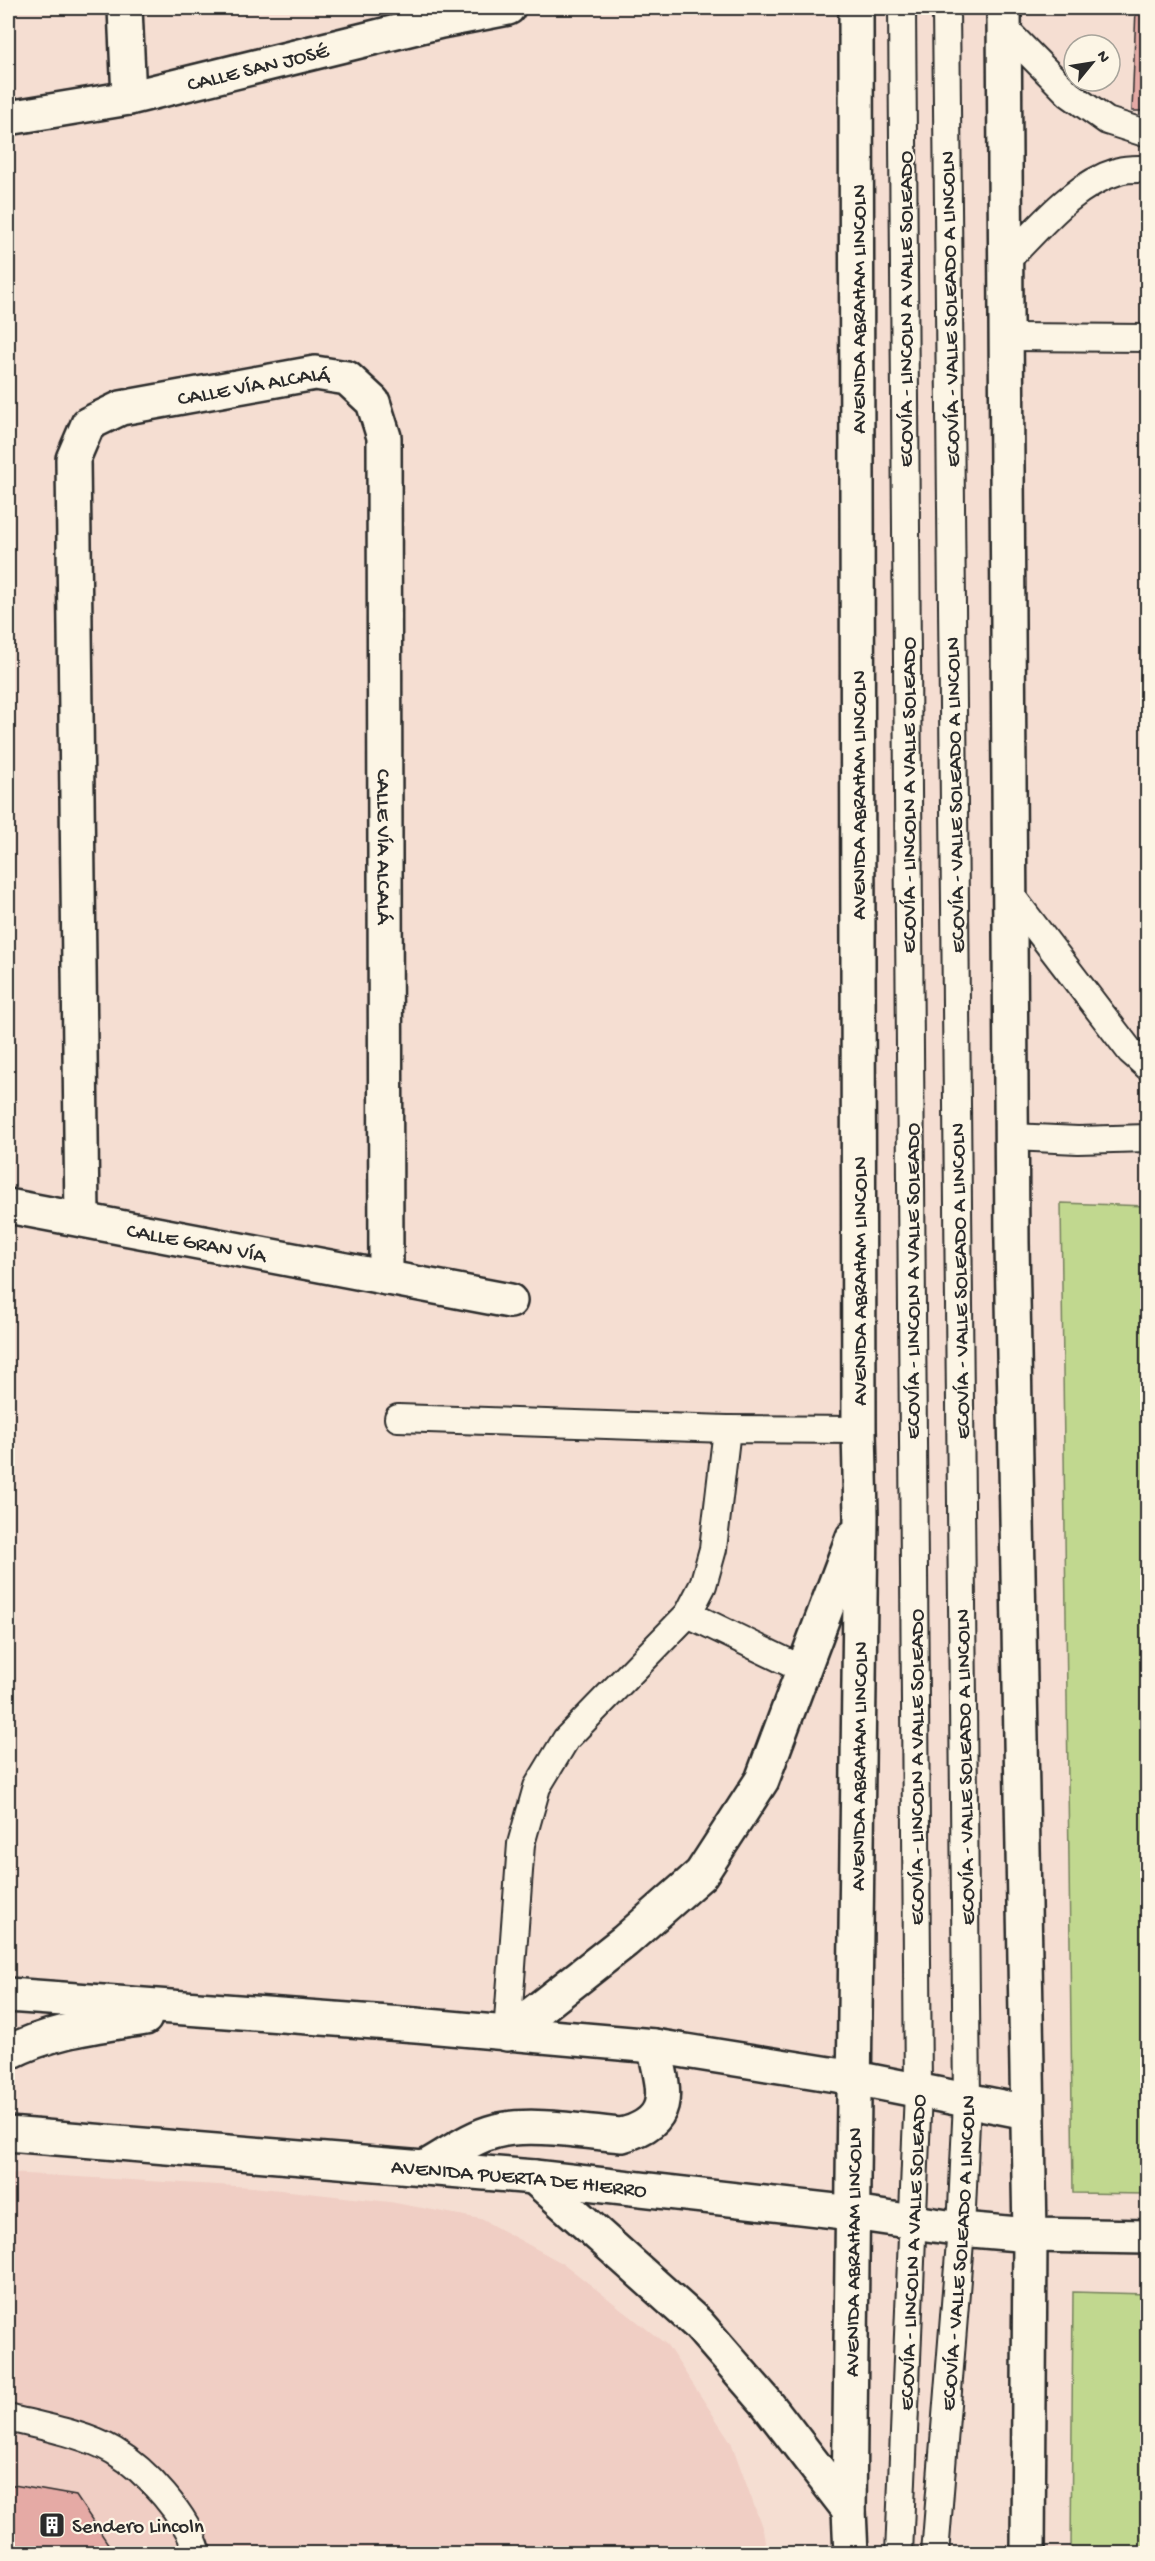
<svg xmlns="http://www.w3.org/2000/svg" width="1155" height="2561" font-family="'Gochi Hand',sans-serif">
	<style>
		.built { fill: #f0cec4 }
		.green { fill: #c1d88f; stroke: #76825d; stroke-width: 1.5 }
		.building { fill: #e5aaa5; stroke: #2b2b2b; stroke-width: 1.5 }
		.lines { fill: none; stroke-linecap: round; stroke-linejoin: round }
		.lane-casing { stroke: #2b2b2b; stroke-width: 30 }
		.street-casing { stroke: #2b2b2b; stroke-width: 38 }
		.secondary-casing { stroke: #2b2b2b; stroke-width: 38 }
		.primary-casing { stroke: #2b2b2b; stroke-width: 38 }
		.lane { stroke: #fcf5e5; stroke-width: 26 }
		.street { stroke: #fcf5e5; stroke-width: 33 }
		.secondary { stroke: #fcf5e5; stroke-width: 33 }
		.primary { stroke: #fcf5e5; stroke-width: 33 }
		.labels { text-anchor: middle; stroke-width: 4.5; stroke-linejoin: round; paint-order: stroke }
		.street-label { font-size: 21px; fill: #2b2b2b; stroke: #fcf5e5 }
		.poi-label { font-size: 21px; fill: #2b2b2b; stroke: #fcf5e5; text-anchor: start }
	</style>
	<rect width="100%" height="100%" fill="#f5ded2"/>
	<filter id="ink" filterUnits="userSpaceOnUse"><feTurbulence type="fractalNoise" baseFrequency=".0167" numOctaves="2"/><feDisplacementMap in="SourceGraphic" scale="12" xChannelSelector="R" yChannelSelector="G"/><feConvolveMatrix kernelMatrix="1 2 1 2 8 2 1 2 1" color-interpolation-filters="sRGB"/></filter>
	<g filter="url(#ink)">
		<!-- built -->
		<path class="built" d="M8,2173L253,2187L390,2202L481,2219L564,2264L667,2345L731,2442L763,2530L767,2553H8Z"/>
		<!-- green -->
		<g class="green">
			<path d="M1061,1203L1147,1206V2194L1073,2193Z"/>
			<path d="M1073,2292L1147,2294V2553H1071Z"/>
		</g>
		<!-- building -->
		<g class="building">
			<path d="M1136,8H1148V111H1132Z"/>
			<path d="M8,2484L76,2496L115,2554H8Z"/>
		</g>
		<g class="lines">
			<defs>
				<g id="lane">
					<path d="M1004,28L1069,94L1107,121L1148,134"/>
					<path d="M1006,261C1039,228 1072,185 1119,171C1128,168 1139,169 1148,169"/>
					<path d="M1006,337L1148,338"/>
					<path d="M1010,894L1130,1051L1148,1067"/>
					<path d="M1012,1137L1078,1140L1148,1138"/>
					<path d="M398,1418L727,1429"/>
					<path d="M688,1614L802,1669"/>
					<path d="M507,2034L521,1844L537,1787L566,1739L688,1614L703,1585L713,1549L727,1429L859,1430"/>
					<path d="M8,2418C40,2426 85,2434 114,2451C146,2470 188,2516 198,2554"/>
					<path id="s1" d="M899,2554L918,2091L902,8"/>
					<path id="s2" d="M935,2554L961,2229L967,2101L946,8"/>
				</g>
				<g id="street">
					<path d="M125,8L129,98"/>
					<path id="s3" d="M8,118L129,98L441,21L508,8"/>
					<path id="s4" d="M8,1206L510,1301"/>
					<path id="s5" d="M82,1219L73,459L88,424L121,408L315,373L347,378L373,402L384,437L386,1278"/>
					<path d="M1030,2235L1148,2237"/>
				</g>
				<g id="secondary">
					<path d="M8,1995L416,2025L654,2046L855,2078L1027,2112"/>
					<path d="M8,2053C52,2030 96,2026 145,2018"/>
					<path id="s6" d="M8,2134L534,2177L853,2213L961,2229L1030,2235"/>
					<path d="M426,2167C448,2155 471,2137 496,2131C529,2122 587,2132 622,2135C676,2121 664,2089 654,2046"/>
				</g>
				<g id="primary">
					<path d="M1004,8L1012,1243L1030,2235L1028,2554"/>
					<path d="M507,2034L625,1941L701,1874L762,1780L853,1537"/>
					<path d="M534,2177L698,2324L765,2401L849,2510"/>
					<path id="s7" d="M851,2554L849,2510L861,1516L859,1430L856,8"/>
				</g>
			</defs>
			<!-- lane casing -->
			<use href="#lane" class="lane-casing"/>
			<!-- street casing -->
			<use href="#street" class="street-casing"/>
			<!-- secondary casing -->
			<use href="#secondary" class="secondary-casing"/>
			<!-- primary casing -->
			<use href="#primary" class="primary-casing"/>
			<!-- lane -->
			<use href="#lane" class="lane"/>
			<!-- street -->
			<use href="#street" class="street"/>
			<!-- secondary -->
			<use href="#secondary" class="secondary"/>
			<!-- primary -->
			<use href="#primary" class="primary"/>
		</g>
	</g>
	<!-- icons -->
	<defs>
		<symbol id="building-square" viewBox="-11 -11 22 22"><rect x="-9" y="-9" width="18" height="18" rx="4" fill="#2b2b2b" stroke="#fcf5e5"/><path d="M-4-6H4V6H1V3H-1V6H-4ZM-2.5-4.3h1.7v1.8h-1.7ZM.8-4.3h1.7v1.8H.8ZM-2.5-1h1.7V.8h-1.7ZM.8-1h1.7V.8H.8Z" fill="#fff"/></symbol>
	</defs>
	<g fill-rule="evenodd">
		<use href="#building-square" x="37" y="2510" width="30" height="30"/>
	</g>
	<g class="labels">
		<!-- street labels -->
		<g class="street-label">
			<text dy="7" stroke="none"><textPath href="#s3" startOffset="255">CALLE SAN JOSÉ</textPath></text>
			<text transform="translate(858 309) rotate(-90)" y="7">AVENIDA ABRAHAM LINCOLN</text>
			<text transform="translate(905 309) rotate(-90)" y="7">ECOVÍA - LINCOLN A VALLE SOLEADO</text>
			<text transform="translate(949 309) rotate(-91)" y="7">ECOVÍA - VALLE SOLEADO A LINCOLN</text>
			<text dy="7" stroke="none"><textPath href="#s5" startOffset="970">CALLE VÍA ALCALÁ</textPath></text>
			<text transform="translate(858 795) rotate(-90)" y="7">AVENIDA ABRAHAM LINCOLN</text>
			<text transform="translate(908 795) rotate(-90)" y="7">ECOVÍA - LINCOLN A VALLE SOLEADO</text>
			<text transform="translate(954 795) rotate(-91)" y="7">ECOVÍA - VALLE SOLEADO A LINCOLN</text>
			<text dy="7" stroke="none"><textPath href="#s5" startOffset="1546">CALLE VÍA ALCALÁ</textPath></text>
			<text dy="7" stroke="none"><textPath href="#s4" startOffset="192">CALLE GRAN VÍA</textPath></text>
			<text transform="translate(859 1281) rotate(-90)" y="7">AVENIDA ABRAHAM LINCOLN</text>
			<text transform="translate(912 1281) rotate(-90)" y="7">ECOVÍA - LINCOLN A VALLE SOLEADO</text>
			<text transform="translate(959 1281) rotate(-91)" y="7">ECOVÍA - VALLE SOLEADO A LINCOLN</text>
			<text dy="7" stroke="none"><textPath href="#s7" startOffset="788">AVENIDA ABRAHAM LINCOLN</textPath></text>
			<text transform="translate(916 1767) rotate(-90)" y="7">ECOVÍA - LINCOLN A VALLE SOLEADO</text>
			<text transform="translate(964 1767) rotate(-91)" y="7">ECOVÍA - VALLE SOLEADO A LINCOLN</text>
			<text dy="7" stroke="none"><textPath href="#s6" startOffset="513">AVENIDA PUERTA DE HIERRO</textPath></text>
			<text dy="7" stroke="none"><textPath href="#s7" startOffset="302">AVENIDA ABRAHAM LINCOLN</textPath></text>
			<text dy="7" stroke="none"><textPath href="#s1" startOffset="302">ECOVÍA - LINCOLN A VALLE SOLEADO</textPath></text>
			<text dy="7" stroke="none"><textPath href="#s2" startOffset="302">ECOVÍA - VALLE SOLEADO A LINCOLN</textPath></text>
		</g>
		<!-- poi labels -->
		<g class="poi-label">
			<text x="72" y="2532">Sendero Lincoln</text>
		</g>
	</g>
	<!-- margin -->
	<rect width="1155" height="2561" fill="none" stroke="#fcf5e5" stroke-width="30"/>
	<rect x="15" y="15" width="1125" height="2531" fill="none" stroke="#2b2b2b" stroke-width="2" filter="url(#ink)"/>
	<!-- north arrow -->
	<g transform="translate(1092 63) rotate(60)"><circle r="28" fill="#fcf5e5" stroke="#a8a49b" stroke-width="1.5"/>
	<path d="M0-4.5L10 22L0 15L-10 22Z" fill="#2b2b2b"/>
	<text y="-9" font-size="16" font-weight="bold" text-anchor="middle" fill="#2b2b2b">N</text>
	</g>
</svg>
